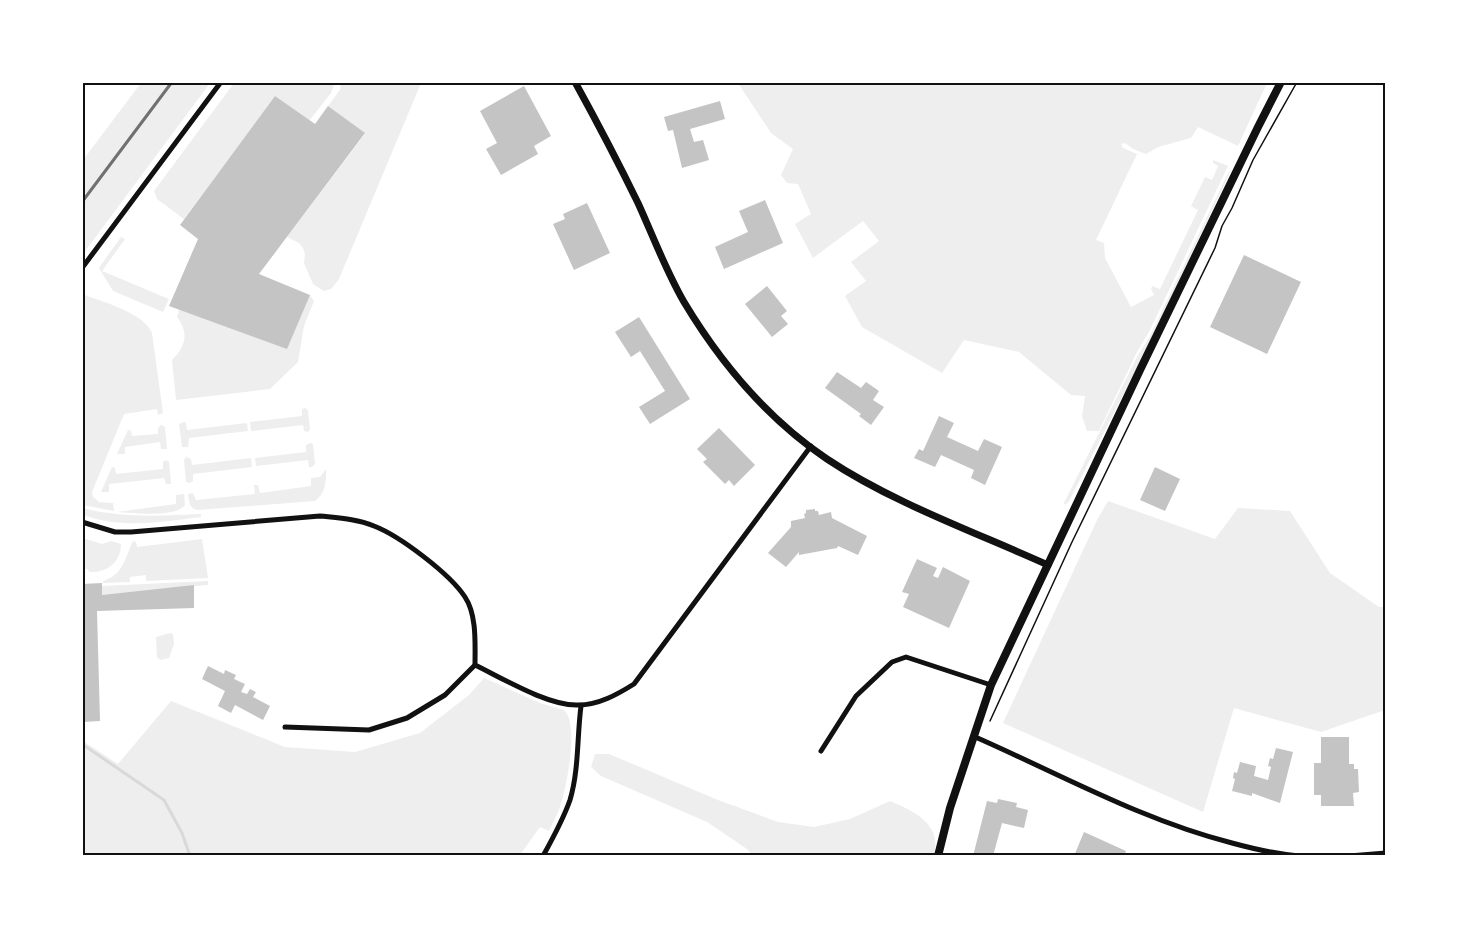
<svg xmlns="http://www.w3.org/2000/svg" width="1468" height="938" font-family="'DejaVu Sans',sans-serif">
	<style>
		.green { fill: #eee }
		.lines { fill: none; stroke-linecap: round; stroke-linejoin: round }
		.stream { stroke: #d9d9d9; stroke-width: 3 }
		.building { fill: #c4c4c4 }
		.path { stroke: #111; stroke-width: 1.5 }
		.minor { stroke: #111; stroke-width: 5 }
		.tertiary { stroke: #111; stroke-width: 7 }
		.secondary { stroke: #111; stroke-width: 8 }
		.rail { stroke: #707070; stroke-width: 3 }
		.neatline { fill: none; stroke: #111; stroke-width: 2 }
	</style>
	<rect width="100%" height="100%" fill="#fff"/>
	<!-- green -->
	<g class="green">
		<path d="M141,83H210L83,254V160Z"/>
		<path d="M234,83H335L331,93L309,121L275,96L184,219L157,199L154,191Z"/>
		<path d="M341,83H421L339,279L331,289L324,291L313,284L304,263L305,254L303,248L299,243L287,237L365,134L328,106L340,90Z"/>
		<path d="M738,83H1267L1238,146L1198,127L1191,138L1158,147L1146,154L1133,149L1125,143L1121,144L1123,148L1137,154L1096,240L1104,243L1105,258L1131,307L1154,295L1151,289L1152,286L1160,289L1198,210L1191,206L1205,177L1212,180L1218,166L1213,163V160L1228,166L1150,330L1137,352L1099,431H1087L1082,416L1085,396L1071,395L1019,352L964,340L942,373L862,327L845,296L866,281L851,262L879,241L863,221L813,258L795,224L811,214L798,184L787,183L781,175L793,149L771,133Z"/>
		<path d="M1230,169L1229,175L1146,350L1068,503L1063,505L1138,355L1149,338Z"/>
		<path d="M121,237L125,239L102,271L169,299L163,312L113,291L99,268Z"/>
		<path d="M82,294C103,302 144,313 152,333L163,413L158,415L157,409L124,414L92,492L93,497L99,502L113,503L114,511L83,505Z"/>
		<path d="M310,295L314,301L304,326L298,362L270,389L176,400L172,360C185,347 190,334 177,317L179,309Z"/>
		<path d="M305,408L308,410L310,429L308,432L304,431L303,425L251,431L250,422L302,416V409Z"/>
		<path d="M184,422L186,423L187,430L247,423L248,431L189,438L188,447H182L179,424Z"/>
		<path d="M161,425L165,427L167,449H161L160,442L125,447V454H117L128,430L131,431L132,436L158,434V428Z"/>
		<path d="M310,443L313,444L315,464L312,467H309L308,460L256,466L255,458L306,452V445Z"/>
		<path d="M186,457L191,459L192,465L251,458L252,467L193,474V481L189,483L186,482L184,460Z"/>
		<path d="M166,460L169,462L171,484H166L164,478L109,484V492H101L112,467L115,468L116,474L163,469V462Z"/>
		<path d="M326,469C326,482 326,493 315,501L197,510C189,508 189,501 188,494L193,493L196,500L255,494L254,485H258L260,493L311,486V478L320,477Z"/>
		<path d="M184,494L185,505C176,518 132,513 117,512L176,504V495Z"/>
		<path d="M1108,501L1215,539L1238,508L1290,511L1330,573L1379,607H1385V710L1321,732L1234,708L1203,812L1003,723L1097,520Z"/>
		<path d="M82,508C122,518 160,516 201,514V517C160,522 122,529 83,515Z"/>
		<path d="M83,538L102,544L111,541L121,544C121,562 107,573 89,572L88,569L83,570Z"/>
		<path d="M202,539L208,578L146,581V575L130,577V582L103,583V581C123,575 125,558 133,541L136,542L137,547Z"/>
		<path d="M208,581V585L102,595V586Z"/>
		<path d="M170,633L173,634L174,644L169,658L160,660L157,657L156,637Z"/>
		<path d="M484,678L540,703L564,710C580,725 566,790 559,810C556,817 552,824 549,831L540,827L520,855H83V741L118,764L171,701L285,747L355,752L420,733L469,695Z"/>
		<path d="M595,754H609L718,800L778,822L814,827L850,819L890,801C914,811 942,824 934,855H752L747,849L707,822L601,776L591,767Z"/>
	</g>
	<g class="lines">
		<!-- stream -->
		<path class="stream" d="M82,744L164,800L182,833L190,856"/>
	</g>
	<!-- building -->
	<g class="building">
		<path d="M524,86L551,136L534,146L538,154L501,175L486,149L497,143L480,111Z"/>
		<path d="M275,96L315,124L328,106L365,133L259,274L310,295L287,349L169,306L198,239L180,225Z"/>
		<path d="M720,101L725,119L690,129L694,142L703,140L709,160L682,168L673,130L668,131L664,117Z"/>
		<path d="M765,200L783,243L724,269L715,247L748,232L739,211Z"/>
		<path d="M587,203L610,253L574,270L553,224L565,219L563,214Z"/>
		<path d="M1244,255L1301,282L1267,354L1210,327Z"/>
		<path d="M767,286L787,311L781,316L788,324L772,337L745,304Z"/>
		<path d="M639,317L690,399L650,424L639,407L665,391L640,351L631,357L615,332Z"/>
		<path d="M837,372L861,388L866,382L879,391L873,400L884,407L871,425L859,416L861,414L825,388Z"/>
		<path d="M939,416L954,423L947,437L978,451L984,439L1002,447L985,485L971,478L974,470L941,455L935,467L914,458L919,449L923,451Z"/>
		<path d="M719,428L755,465L734,486L729,480L725,484L703,462L707,459L697,449Z"/>
		<path d="M1155,467L1180,479L1165,511L1140,500Z"/>
		<path d="M815,509V511H818L819,515L831,512L832,518L867,536L858,555L838,546L837,548L799,555V552L786,567L768,553L791,527V521L805,518L804,514L806,513V510Z"/>
		<path d="M917,559L937,568L933,576L938,578L943,567L970,581L949,628L903,607L909,594L902,592Z"/>
		<path d="M102,583V595L194,585V608L97,611L100,721L83,722L82,584Z"/>
		<path d="M208,666L224,674L225,670L236,675L234,679L245,684L241,692L247,694L250,689L256,692L253,697L270,706L263,720L235,705L231,713L218,706L225,691L202,679Z"/>
		<path d="M1321,737H1349V764H1354V769H1358L1359,792L1353,793L1354,806H1321V795H1314V763H1321Z"/>
		<path d="M1276,748L1293,752L1280,803L1252,793V796L1232,791L1235,779L1233,778L1234,772L1237,773L1240,762L1256,766L1254,776L1268,780L1271,767L1268,766L1270,758L1273,759Z"/>
		<path d="M998,799L1017,803L1016,807L1028,810L1024,828L1002,823L993,856H973L987,801L997,803Z"/>
		<path d="M1084,832L1126,851L1124,856H1074Z"/>
	</g>
	<g class="lines">
		<!-- path -->
		<path class="path" d="M990,721L1072,542L1215,248L1222,226L1232,208L1253,160L1297,82"/>
		<!-- minor -->
		<g class="minor">
			<path d="M82,268L221,82"/>
			<path d="M82,522L115,532H131L320,516C338,518 357,519 374,526C400,536 450,574 465,597C477,615 475,644 475,665C502,678 548,706 578,705C599,705 618,694 634,684L811,446"/>
			<path d="M285,727L369,730L407,718L445,695L475,665"/>
			<path d="M973,736C1058,773 1141,820 1232,843C1254,849 1276,854 1299,856"/>
			<path d="M821,751L856,696L892,662L906,657L991,685"/>
			<path d="M543,856C553,838 563,820 570,800C579,770 577,736 581,706"/>
			<path d="M1349,856L1386,853"/>
		</g>
		<!-- tertiary -->
		<path class="tertiary" d="M575,82C597,122 618,162 638,203C653,236 666,271 684,302C720,362 768,419 827,459C893,503 975,532 1048,565"/>
		<!-- secondary -->
		<path class="secondary" d="M938,856L950,808L991,685L1140,370L1258,127L1281,82"/>
		<!-- rail -->
		<path class="rail" d="M82,202L172,82"/>
	</g>
	<!-- border -->
	<rect width="1468" height="938" fill="none" stroke="#ffffff" stroke-width="168"/>
	<rect x="84" y="84" width="1300" height="770" class="neatline"/>
</svg>
